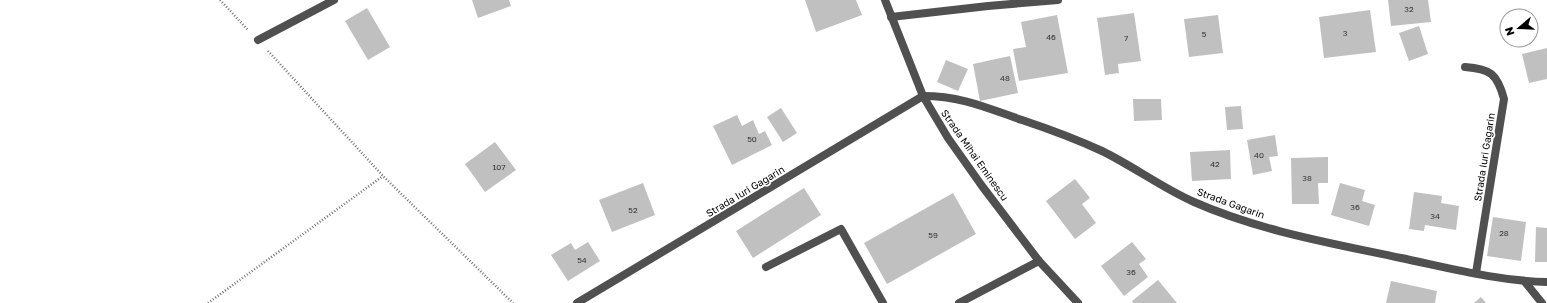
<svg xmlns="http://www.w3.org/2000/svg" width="1547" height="303" font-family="'Golos Text',sans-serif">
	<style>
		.building { fill: #c0c0c0 }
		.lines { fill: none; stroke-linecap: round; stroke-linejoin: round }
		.path { stroke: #727272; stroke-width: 2.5; stroke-dasharray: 1 2; stroke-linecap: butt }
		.minor { stroke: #505050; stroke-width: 8 }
		.labels { text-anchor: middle; stroke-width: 3.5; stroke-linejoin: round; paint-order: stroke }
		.number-label { font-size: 8px; fill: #303030 }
		.street-label { font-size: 10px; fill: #000; stroke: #fff }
	</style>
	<rect width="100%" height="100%" fill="#fff"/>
	<!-- building -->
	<g class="building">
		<path d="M472,0H509L511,6L478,18Z"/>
		<path d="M805,0H856L862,15L816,32Z"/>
		<path d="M1388,0H1428L1431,22L1391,26Z"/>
		<path d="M367,8L390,47L368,60L345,21Z"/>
		<path d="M1370,10L1376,52L1324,58L1319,17Z"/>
		<path d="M1134,13L1141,61L1118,64L1119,73L1105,75L1097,18Z"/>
		<path d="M1057,15L1068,73L1019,81L1013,49L1026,47L1021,22Z"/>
		<path d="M1218,15L1223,53L1189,57L1184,19Z"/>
		<path d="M1419,26L1428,54L1409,61L1399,33Z"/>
		<path d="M1547,48V79L1529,83L1522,54Z"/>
		<path d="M1010,56L1018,93L980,101L973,64Z"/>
		<path d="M946,60L968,69L958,91L937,82Z"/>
		<path d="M1133,99H1161L1162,120L1134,121Z"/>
		<path d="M1241,106L1243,129L1227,130L1225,107Z"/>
		<path d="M781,108L797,133L783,142L767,117Z"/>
		<path d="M737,115L742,126L753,120L759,134L765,131L772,145L732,165L713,126Z"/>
		<path d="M1275,135L1278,156L1269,157L1272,171L1253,175L1247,140Z"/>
		<path d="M495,142L516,170L485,192L465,164Z"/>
		<path d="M1230,150L1231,179L1192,181L1190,152Z"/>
		<path d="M1328,157V183H1318L1319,204H1292L1291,158Z"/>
		<path d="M1075,179L1090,198L1082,204L1096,223L1075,239L1046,201Z"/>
		<path d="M643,183L655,215L612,232L599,200Z"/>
		<path d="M1340,183L1365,190L1362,201L1375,205L1369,226L1331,215Z"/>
		<path d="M804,188L821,215L753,258L736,231Z"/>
		<path d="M1414,192L1442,196L1441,203L1459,206L1456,230L1425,225L1424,231L1409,229Z"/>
		<path d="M953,193L976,234L887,284L864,243Z"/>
		<path d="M1493,217L1526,222L1521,261L1487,256Z"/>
		<path d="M1536,227L1547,228V262H1535Z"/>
		<path d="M588,242L600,261L568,281L551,255L571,243L575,250Z"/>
		<path d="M1132,242L1146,259L1139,264L1148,277L1124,296L1101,266Z"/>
		<path d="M1158,280L1177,303H1133L1132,301Z"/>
		<path d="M1391,281L1437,291L1435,303H1386Z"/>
		<path d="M1481,297L1486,303H1474Z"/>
	</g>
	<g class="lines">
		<!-- path -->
		<g class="path">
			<path d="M220,0L248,30"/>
			<path d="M268,51L383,176L513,303"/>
			<path d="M208,303L383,176"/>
		</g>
		<!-- minor -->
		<g class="minor">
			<path d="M885,0L923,96L948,138L982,186L1039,261L1078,303"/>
			<path d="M891,17L988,6L1058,0"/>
			<path d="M258,40L334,0"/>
			<path d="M1465,67C1490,69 1497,73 1504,99L1476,273"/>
			<path d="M766,267L841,229L883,303"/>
			<path d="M1525,282L1542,303"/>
			<path d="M577,303L923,96C962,96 987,108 1022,120C1049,129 1076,139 1102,151C1133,166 1162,188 1194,202C1260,231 1331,243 1401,258C1449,268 1498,281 1547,282"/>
			<path d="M959,303L1039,261"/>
		</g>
	</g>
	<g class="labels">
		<!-- number labels -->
		<g class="number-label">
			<text x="1409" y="12">32</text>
			<text x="1345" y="36">3</text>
			<text x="1204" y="37">5</text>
			<text x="1051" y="40">46</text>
			<text x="1126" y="41">7</text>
			<text x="1005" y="81">48</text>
			<text x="752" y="142">50</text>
			<text x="1259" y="158">40</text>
			<text x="1215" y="167">42</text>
			<text x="499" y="170">107</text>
			<text x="1307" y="181">38</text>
			<text x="1355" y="210">36</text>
			<text x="633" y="213">52</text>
			<text x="1435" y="219">34</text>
			<text x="1504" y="236">28</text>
			<text x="933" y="238">59</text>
			<text x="582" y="263">54</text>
			<text x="1131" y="275">36</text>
		</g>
		<!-- street labels -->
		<g class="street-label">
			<text transform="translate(975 155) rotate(55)" y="4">Strada Mihai Eminescu</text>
			<text transform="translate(1484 157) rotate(-81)" y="4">Strada Iuri Gagarin</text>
			<text transform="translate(745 191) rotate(-31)" y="4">Strada Iuri Gagarin</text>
			<text transform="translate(1231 203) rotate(20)" y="4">Strada Gagarin</text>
		</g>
	</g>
	<!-- north arrow -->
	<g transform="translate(1519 28) rotate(251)"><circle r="19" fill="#ffffff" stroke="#999999"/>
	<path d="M0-3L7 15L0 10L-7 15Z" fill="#000000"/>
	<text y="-6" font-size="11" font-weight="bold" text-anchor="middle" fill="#000000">N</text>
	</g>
</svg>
